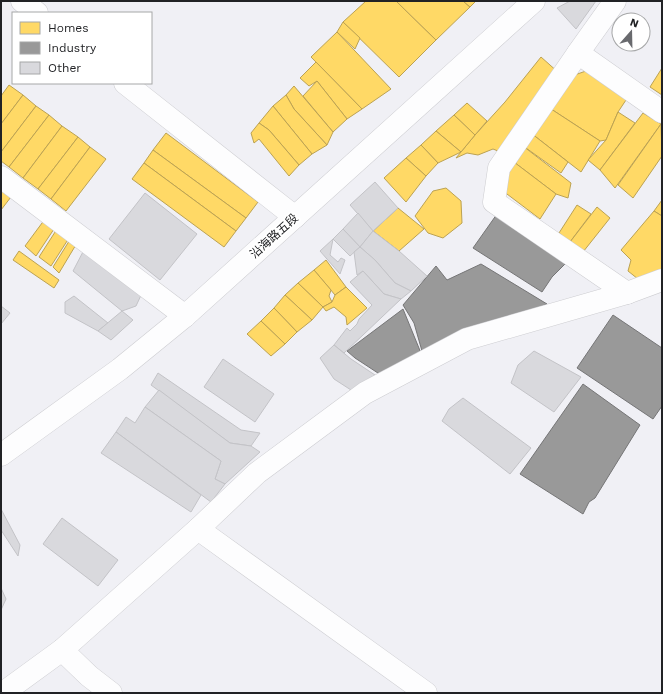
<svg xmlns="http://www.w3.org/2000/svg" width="663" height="694" font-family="'Work Sans','Noto Sans TC',sans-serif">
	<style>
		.homes { fill: #ffd966; stroke: #bca252 }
		.industry { fill: #999; stroke: #757576 }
		.building { fill: #d9d9dd; stroke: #c3c3c7 }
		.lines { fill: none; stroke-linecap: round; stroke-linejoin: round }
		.minor-casing { stroke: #cdcdd1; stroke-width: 23 }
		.minor { stroke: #fdfdfe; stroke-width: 22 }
		.labels { text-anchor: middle; stroke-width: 4; stroke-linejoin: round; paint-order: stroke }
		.street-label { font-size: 12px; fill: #212225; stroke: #fff }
	</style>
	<rect width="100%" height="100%" fill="#f0f0f5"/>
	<!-- homes -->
	<g class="homes">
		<path d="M366,1H396L436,40L399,77L343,22Z"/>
		<path d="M396,1H463L470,7L436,40Z"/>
		<path d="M463,1H476L470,7Z"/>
		<path d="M343,22L360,38L355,49L337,32Z"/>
		<path d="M337,32L391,89L362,109L311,57Z"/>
		<path d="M541,57L559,73L498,151L493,149L478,155L467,153L456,158L475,135L505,102Z"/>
		<path d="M316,62L362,109L347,119L317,81L309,86L300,78Z"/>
		<path d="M662,68V95L650,87Z"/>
		<path d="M586,71L628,97L618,112L606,140L600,141L545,105L566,78Z"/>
		<path d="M317,81L347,119L333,132L303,96Z"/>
		<path d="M9,85L23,95L1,124V96Z"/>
		<path d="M294,86L333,132L327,145L294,109L286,95Z"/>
		<path d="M23,95L36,106L1,152V124Z"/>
		<path d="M286,95L294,109L327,145L312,154L273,106Z"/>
		<path d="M467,103L487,121L475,135L454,115Z"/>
		<path d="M545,105L600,141L581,172L527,130Z"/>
		<path d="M36,106L49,115L9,167L1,161V152Z"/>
		<path d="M273,106L312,154L299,165L269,130L259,123Z"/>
		<path d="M618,112L635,123L600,170L588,160L606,140Z"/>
		<path d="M643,113L661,124L615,188L600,170Z"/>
		<path d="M49,115L62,126L23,178L9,167Z"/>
		<path d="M454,115L475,135L461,152L436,131Z"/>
		<path d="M259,123L269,130L299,165L289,176L259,139L254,143L251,133Z"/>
		<path d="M661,124L662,156L633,198L618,185Z"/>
		<path d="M62,126L78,137L38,189L23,178Z"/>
		<path d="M527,130L568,162L561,173L519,143Z"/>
		<path d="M436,131L461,152L438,163L421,145Z"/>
		<path d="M166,133L258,202L246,218L153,150Z"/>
		<path d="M78,137L90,147L51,199L38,189Z"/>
		<path d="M519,143L571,183L568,198L556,194L506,156Z"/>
		<path d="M421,145L438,163L426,176L406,158Z"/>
		<path d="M90,147L106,159L66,211L51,199Z"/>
		<path d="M153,150L246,218L236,231L144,163Z"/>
		<path d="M506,156L556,194L540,219L503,191Z"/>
		<path d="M406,158L426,176L406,202L384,178Z"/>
		<path d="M144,163L236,231L224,247L132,179Z"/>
		<path d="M1,183L14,193L1,210Z"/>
		<path d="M446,188L461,201L462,223L443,238L428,233L415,216L433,191Z"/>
		<path d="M662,200V216L654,211Z"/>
		<path d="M577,205L591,214L570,242L559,233Z"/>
		<path d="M597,207L610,218L583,252L570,242Z"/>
		<path d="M398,208L424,229L399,251L373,231Z"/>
		<path d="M654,211L662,216V269L638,279L628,271L631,260L621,250Z"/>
		<path d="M45,219L56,226L36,256L25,246Z"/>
		<path d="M57,229L69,238L51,266L39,257Z"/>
		<path d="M71,238L77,243L59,273L53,267Z"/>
		<path d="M19,251L59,280L54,288L13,260Z"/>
		<path d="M326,260L346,287L335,295L314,270Z"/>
		<path d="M314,270L331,290L329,296L332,302L323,307L298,283Z"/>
		<path d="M298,283L323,307L312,320L285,295Z"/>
		<path d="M346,287L367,308L347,325L346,317L334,307L326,311L323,307L332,302L335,295Z"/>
		<path d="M285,295L312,320L297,332L274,308Z"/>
		<path d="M274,308L297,332L285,344L261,321Z"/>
		<path d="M261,321L285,344L271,356L247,334Z"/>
	</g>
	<!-- industry -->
	<g class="industry">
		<path d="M497,214L568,261L552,277L542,292L473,248Z"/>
		<path d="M481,264L547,304L424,358L414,323L403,305L436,266L447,280Z"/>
		<path d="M403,309L423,358L384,377L355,358L347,351Z"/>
		<path d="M613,315L662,348V406L653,419L577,368Z"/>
		<path d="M583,384L640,425L595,498L589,502L583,514L520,474Z"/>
	</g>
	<!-- building -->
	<g class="building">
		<path d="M570,1H596L576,29L557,8Z"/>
		<path d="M375,182L398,208L373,231L350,205Z"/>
		<path d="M145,193L197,234L160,280L109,239Z"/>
		<path d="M358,213L373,231L360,247L343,229Z"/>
		<path d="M343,229L360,247L350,256L333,239Z"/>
		<path d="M373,231L399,251L427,276L411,291L395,283L375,260L360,247Z"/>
		<path d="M333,239L330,255L338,262L341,258L345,260L340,274L320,251Z"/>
		<path d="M360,247L375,260L395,283L411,291L401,299L384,294L363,271L357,275L354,252Z"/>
		<path d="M85,248L143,291L136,306L122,311L73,271Z"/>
		<path d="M363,271L384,294L401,299L344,353L334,345L347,328L350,331L357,324L359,319L372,305L350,282Z"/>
		<path d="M74,296L108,323L98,331L65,313V302Z"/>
		<path d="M1,306L10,313L1,324Z"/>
		<path d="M122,311L133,320L111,340L98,331Z"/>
		<path d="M334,345L351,359L375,375L351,390L334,379L320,358Z"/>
		<path d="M534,351L581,377L554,412L511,383L518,365Z"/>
		<path d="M223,359L274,394L255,422L204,387Z"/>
		<path d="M158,373L241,430L260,433L251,446L230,443L151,385Z"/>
		<path d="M159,390L230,443L251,446L260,452L225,484L215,479L221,461L145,407Z"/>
		<path d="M463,398L531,448L510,474L442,421L449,409Z"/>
		<path d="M145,407L221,461L215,479L225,484L211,502L116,432L126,417L135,423Z"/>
		<path d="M116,432L201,495L191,512L101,453Z"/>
		<path d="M1,509L20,545L18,556L1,530Z"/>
		<path d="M62,518L118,560L98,586L43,544Z"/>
		<path d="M1,588L6,599L1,610Z"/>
	</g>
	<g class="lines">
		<defs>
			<g id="minor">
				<path d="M22,1L37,13"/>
				<path d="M578,53L615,1"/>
				<path d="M125,83L295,217"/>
				<path d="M1,177L185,316"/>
				<path d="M627,293L494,202L499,168L578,53L662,112"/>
				<path d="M1,455L120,369L185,316L534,1"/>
				<path d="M198,529L426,693"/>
				<path d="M62,650L89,676L111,693"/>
				<path d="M3,693L62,650L198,529L257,473L365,393L467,339L627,293L662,280"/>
			</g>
		</defs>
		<!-- minor casing -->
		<use href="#minor" class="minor-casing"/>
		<!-- minor -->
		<use href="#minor" class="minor"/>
	</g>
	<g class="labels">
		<!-- street labels -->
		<g class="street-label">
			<text transform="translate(274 236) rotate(-42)" y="4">沿海路五段</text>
		</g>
	</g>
	<!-- border -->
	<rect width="663" height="694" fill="none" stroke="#212225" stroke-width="4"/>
	<!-- legend -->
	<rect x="12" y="12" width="140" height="72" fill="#ffffff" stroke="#a6a7a8"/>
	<rect x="20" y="22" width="20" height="12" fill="#ffd966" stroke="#a6a7a8"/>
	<text x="48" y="32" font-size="12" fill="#212225">Homes</text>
	<rect x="20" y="42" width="20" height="12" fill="#999999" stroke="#a6a7a8"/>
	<text x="48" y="52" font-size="12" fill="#212225">Industry</text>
	<rect x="20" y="62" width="20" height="12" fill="#d9d9dd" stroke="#a6a7a8"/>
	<text x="48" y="72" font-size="12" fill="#212225">Other</text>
	<!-- north arrow -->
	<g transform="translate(631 32) rotate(20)"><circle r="19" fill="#ffffff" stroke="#a6a7a8"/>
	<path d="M0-3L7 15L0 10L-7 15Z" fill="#696a6e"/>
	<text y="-6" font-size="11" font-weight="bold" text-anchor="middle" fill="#212225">N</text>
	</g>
</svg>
